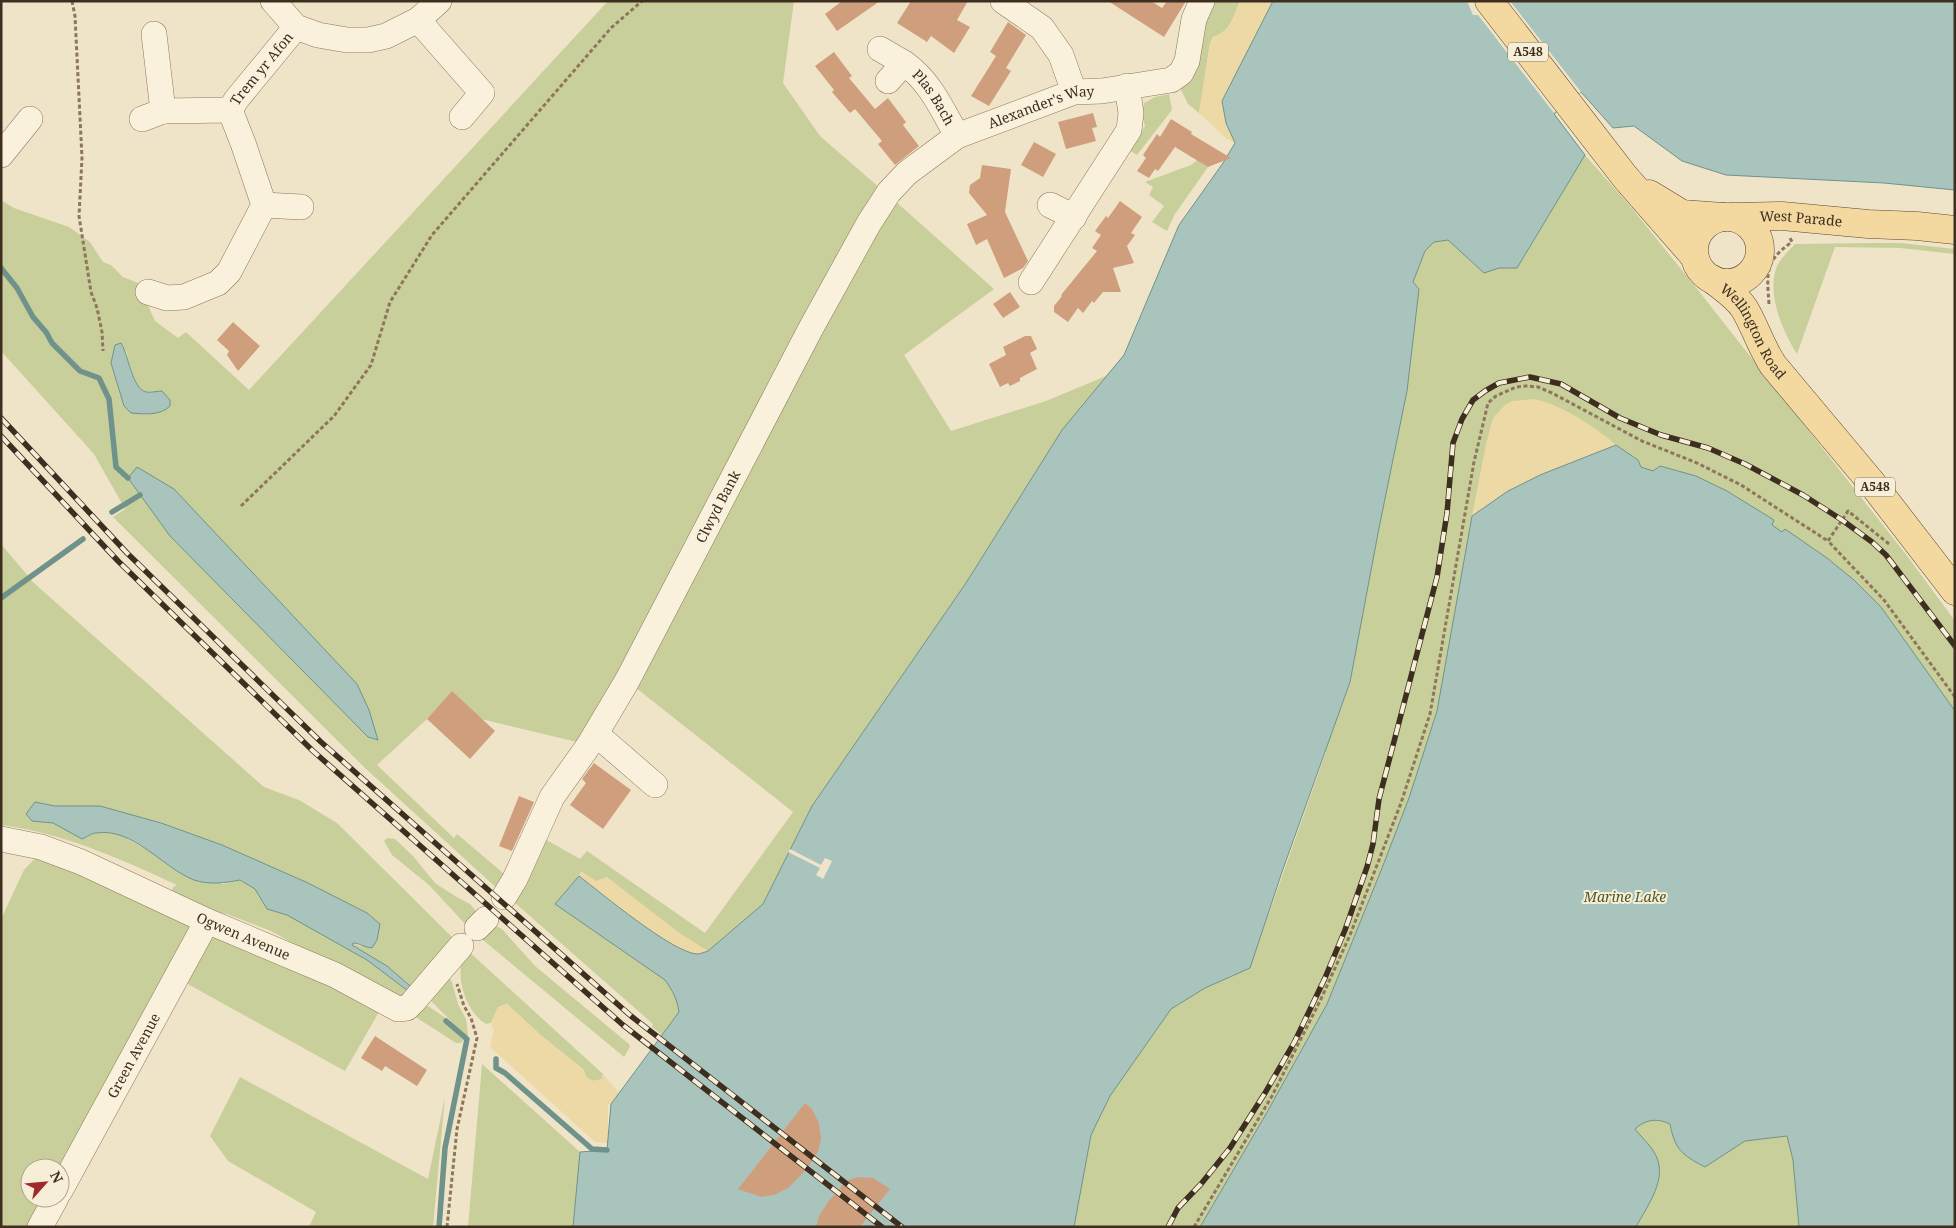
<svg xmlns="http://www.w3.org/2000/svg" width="1956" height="1228" font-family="'Noto Serif',serif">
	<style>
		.green { fill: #c9cf9b; fill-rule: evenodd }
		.sand { fill: #ecd9a5 }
		.water { fill: #a9c4bc; stroke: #6f938a }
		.pier { fill: #f0e4c8 }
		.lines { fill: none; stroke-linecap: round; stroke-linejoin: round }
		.stream { stroke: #6f938a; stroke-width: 5.5 }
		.building { fill: #cf9f7d }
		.minor-casing { stroke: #8d765c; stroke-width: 26 }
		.major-casing { stroke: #5b4430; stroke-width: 29 }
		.path { stroke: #8d765c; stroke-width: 3; stroke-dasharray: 4 2.5; stroke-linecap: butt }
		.minor { stroke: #faf1dc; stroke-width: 25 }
		.major { stroke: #f3d9a0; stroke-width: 28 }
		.tram { stroke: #3d2e20; stroke-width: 1 }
		.rail-casing { stroke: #3d2e20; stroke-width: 5.5 }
		.rail { stroke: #f7eed8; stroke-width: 4; stroke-dasharray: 11; stroke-linecap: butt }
		.labels { text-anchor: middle; stroke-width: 4; stroke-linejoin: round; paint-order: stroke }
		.shield { fill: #f7eed8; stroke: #756857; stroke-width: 1 }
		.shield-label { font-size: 12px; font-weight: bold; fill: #3d2e20 }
		.street-label { font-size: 14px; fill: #3d2e20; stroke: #f7eed8 }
		.park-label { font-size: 14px; font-style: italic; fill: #4d5a26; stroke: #f7eed8 }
	</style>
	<rect width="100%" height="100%" fill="#f0e4c8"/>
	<!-- green -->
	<g class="green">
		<path d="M608,1H794L783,83L820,136L881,189L625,660L577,742L481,719L452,692L427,719L377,765L454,838L457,834L503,873L515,852L501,892L365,768L113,517L125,509L94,454L1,351V200L14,208L69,227L90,242L103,262L111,265L123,277L138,283L155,321L178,338L186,332L249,390ZM126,350C128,360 134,390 146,392C150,393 158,391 162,391L124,407L111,363Z"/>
		<path d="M1212,1H1240C1232,19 1232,30 1213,37L1210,43L1199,113L1188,104L1179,86Z"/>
		<path d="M1169,94L1172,110L1137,155L1129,150L1145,126L1142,116L1144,103L1155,97Z"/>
		<path d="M1554,113L1585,155L1630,206L1698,290L1908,557L1955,621V1227H1003L1425,251ZM1325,751L1326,752L1262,933L1282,872Z"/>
		<path d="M1197,160L1208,167L1175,214L1167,231L1152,222L1164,206L1149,195L1153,187L1145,182L1191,165Z"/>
		<path d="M894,200L994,289L904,355L951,431L1046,401L1106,376L1124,355L1179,225L1076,498L662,1035L652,1027L653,1024L514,902L543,838L580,859L587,851L705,933L793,812L631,684ZM581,872L707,951C704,952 700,954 696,954C672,952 602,894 579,876Z"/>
		<path d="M1869,243H1901L1955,249V254L1900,248L1835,247L1797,354C1783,332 1767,296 1776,269C1779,259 1789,251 1795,244Z"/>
		<path d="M1,544L34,583L264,787L299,800L337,823L456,941L416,991L387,966L352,945L353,943L362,947L367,913L308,883L222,845L100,806H55L35,802L32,821L53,823L82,839L95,833H117L158,856L169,866L223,884L240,880L255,889L267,909L287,914L367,960L412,994L406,1002L357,979L271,931L227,914L207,912L172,892L173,887L177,885C121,859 63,833 1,825Z"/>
		<path d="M387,838L395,839L413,856L435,883L455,896L470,904L480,916L467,926L429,885L392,855L384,841Z"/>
		<path d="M40,853L184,918L190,928L60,1168H30V1198H46L30,1227H1V919L24,870Z"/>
		<path d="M490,923L502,929L535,966L629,1044L630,1047L624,1057L483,940L481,933Z"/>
		<path d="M217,932L270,953L379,1012L345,1071L184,982L209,939Z"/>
		<path d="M466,949L603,1074L602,1079L594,1081L587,1078L583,1069L544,1038L507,1004L498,1007L491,1023L486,1024C464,1011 453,971 466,949Z"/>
		<path d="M443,979H450L452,982L458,1004L466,1019L468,1035L461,1043H456L411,1014L425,1004L453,1023L426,996Z"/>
		<path d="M482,1064L580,1152L607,1150L622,1227H468Z"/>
		<path d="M240,1077L428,1179L445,1097L433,1227H309L316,1212L228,1161L210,1136Z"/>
	</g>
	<!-- sand -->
	<g class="sand">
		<path d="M1240,1H1273L1222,101L1253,121L1223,163L1235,143L1226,138L1199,113L1210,43L1213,37C1232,30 1232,19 1240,1Z"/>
		<path d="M1534,399C1560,404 1596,427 1616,445L1540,475L1508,491L1472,516L1486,444L1493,418L1505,405L1512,401Z"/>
		<path d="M581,871L596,881L607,877L678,932L708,951C705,952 700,954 697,954C673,953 601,893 579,876Z"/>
		<path d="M507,1004L544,1038L583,1069L587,1078L594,1081L602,1079L603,1074L619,1093L611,1104H608V1143L595,1142L490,1047L494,1031L491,1023L498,1007Z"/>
	</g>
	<!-- water -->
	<g class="water">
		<path d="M1273,1H1955V190L1884,183L1726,175L1682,161L1634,126L1613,128L1581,92L1554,114L1585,155L1517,268H1499L1484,273L1448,240L1434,242L1425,251L1413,282L1419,289L1407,391L1379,528L1350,682L1282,872L1250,968L1205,988L1171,1009L1110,1096L1091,1135L1074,1227H573L580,1152L607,1150L611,1104L679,1012C677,999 673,991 665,980L555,904L579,876C601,893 673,953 697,954C700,954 705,952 708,951L763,904L812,806L966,583L1062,430L1124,355L1179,225L1223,163L1235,143L1226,123L1222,101Z"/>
		<path d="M121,343C128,353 132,389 146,392C150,393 158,391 162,391L170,400V406C160,416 144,414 131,413L124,406L111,363L115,345Z"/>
		<path d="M1616,445L1638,460L1641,467L1653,471L1660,466L1696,476L1727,491L1774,520L1772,525L1782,532L1785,529L1827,558L1854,580L1881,607L1955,711V1227H1799L1793,1160L1787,1136L1745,1141L1705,1167C1682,1155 1675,1150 1670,1124C1657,1118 1646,1119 1635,1129C1642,1138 1655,1149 1658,1161C1665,1183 1646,1208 1636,1227H1200L1266,1114L1327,1004L1382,868L1409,798L1437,711L1472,516L1508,491L1540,475Z"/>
		<path d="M137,467L174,489L357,684L369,710L378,740L368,737L170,536L128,478Z"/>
		<path d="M35,802L55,806H100L161,823L222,845L308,883L367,913L380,924L377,940L372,948C363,947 359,943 353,943L352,945L387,966L416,991L412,994L367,960L287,915L267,909L255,889L240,880C225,883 209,885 194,880C163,868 133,827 96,833C92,833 87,837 82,839L53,823L32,821L26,814Z"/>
	</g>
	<!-- pier -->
	<g class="pier">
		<path d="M1467,1H1510L1581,92L1554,113L1478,15H1473Z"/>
		<path d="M790,849L821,865L825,858L832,861L823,879L816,875L820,868L788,852Z"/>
	</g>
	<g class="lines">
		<!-- stream -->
		<g class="stream">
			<path d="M1,268L17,288L33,317L46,332L52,343L80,371L99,378L109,399L116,467L128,478"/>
			<path d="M112,512L140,495"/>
			<path d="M1,598L83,539"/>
			<path d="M496,1059V1068L505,1073L592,1149L607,1150"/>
			<path d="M439,1227L445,1148L467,1039L446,1021"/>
		</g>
	</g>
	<!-- building -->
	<g class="building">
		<path d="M842,1H880L837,31L825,14Z"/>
		<path d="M911,1H968L957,20L970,27L954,53L931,36L927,42L897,23Z"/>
		<path d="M1108,1H1151L1162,8L1167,1H1186L1164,37Z"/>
		<path d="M1008,22L1026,35L1006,68L1011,71L989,106L971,96L996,56L990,52Z"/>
		<path d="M834,52L852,76L849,78L875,109L888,98L906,122L903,125L919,146L895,165L878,144L882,141L855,109L850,113L832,92L834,90L815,66Z"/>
		<path d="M1093,113L1097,127L1092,128L1096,141L1066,149L1058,122Z"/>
		<path d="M1171,119L1192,132L1191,134L1231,158L1208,167L1175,147L1158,171L1155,169L1149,178L1137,171L1146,158L1143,155L1157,134L1160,137Z"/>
		<path d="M1034,142L1056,154L1043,177L1021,165Z"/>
		<path d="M982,165L1011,169L1005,212L1028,261L1023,268L1004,278L987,239L976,245L967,224L987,215L969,193L970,185L980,178Z"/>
		<path d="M1120,201L1142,217L1131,233L1135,235L1127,246L1134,263L1113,268L1121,292H1103L1094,303L1092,301L1083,313L1078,308L1068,322L1054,312V306L1062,296L1061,295L1097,251L1092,248L1101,235L1095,231L1106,216L1108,218Z"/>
		<path d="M1010,292L1020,307L1003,318L993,304Z"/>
		<path d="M233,322L260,346L238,371L227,355L229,351L217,340Z"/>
		<path d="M1025,336H1031L1037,349L1030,353L1037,369L1020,378V381L1010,386L1008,383L1000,387L989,364L1006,355L1003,347Z"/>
		<path d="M452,691L495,731L470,759L427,719Z"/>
		<path d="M594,763L631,790L603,829L570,805L586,783L582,779Z"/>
		<path d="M519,796L534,802L512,851L499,846Z"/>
		<path d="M375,1036L427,1070L417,1086L385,1066L382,1071L361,1058Z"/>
		<path d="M805,1103L812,1109L819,1123L821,1139L818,1152L804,1172L788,1188L774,1195L761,1197L738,1189Z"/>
		<path d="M858,1177L873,1178L890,1189L860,1227H816L819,1216L828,1202L846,1181Z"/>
	</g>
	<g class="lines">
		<defs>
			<g id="minor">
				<path d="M273,1L296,27L318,35L347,40H368L386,36L418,20L439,1"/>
				<path d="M1003,1L1042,28L1061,55L1074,92"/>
				<path d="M418,20L482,93L462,117"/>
				<path d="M880,49L904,63"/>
				<path id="s1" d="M888,81L904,63C930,81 942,109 957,136"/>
				<path id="s2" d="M230,110L236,100L296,27"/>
				<path d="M142,119L163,111"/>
				<path d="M1,155L30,119"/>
				<path d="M264,205L301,207"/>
				<path d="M1050,205L1074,217"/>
				<path d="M1031,282L1129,130L1131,113L1127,86"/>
				<path d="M148,292L167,298L184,297L218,283L229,272L264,205L243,143L230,110L163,111L154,34"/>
				<path d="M596,734L655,785"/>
				<path id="s3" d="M1,839L41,847L81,862L207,921L335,975L398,1009L407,1008L413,1002L461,946"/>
				<path id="s4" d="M504,897L515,879L552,797L589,745L627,681L811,328L869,223L889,192L907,173L957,136L1074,92L1102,91L1171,80L1181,73L1187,61L1194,19L1202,1"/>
				<path d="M477,928L486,919"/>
				<path id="s5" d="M60,1191L207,921"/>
				<path d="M40,1227L56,1198"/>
			</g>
			<g id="major">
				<path d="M1489,1L1625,177L1694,256"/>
				<path d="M1649,194L1682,214L1723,217"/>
				<path id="s6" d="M1733,217L1782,216L1868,224L1917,226L1955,230"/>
				<circle cx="1727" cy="250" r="33"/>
				<path id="s7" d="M1712,279C1723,288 1736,296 1744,308C1755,326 1761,347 1773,365L1871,482L1955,591"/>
			</g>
		</defs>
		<!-- minor casing -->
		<use href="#minor" class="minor-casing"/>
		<!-- major casing -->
		<use href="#major" class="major-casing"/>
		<!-- path -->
		<g class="path">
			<path d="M72,1L75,16L82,158L79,216L91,292L97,308L102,332L103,351"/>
			<path d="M1769,304C1767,274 1764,261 1792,242L1790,238"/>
			<path d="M241,506L334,416L371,365L390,302L432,235L611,28L642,1"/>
			<path d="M1889,544L1848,511L1828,541L1884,600L1955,697"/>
			<path d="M447,1227L457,1129L477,1038L471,1018L464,1006L457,984"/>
			<path d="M1194,1227L1272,1096L1321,999L1350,935L1401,803L1430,714L1474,462L1488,403L1496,396L1516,387L1526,386L1538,387L1552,393L1642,441L1697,463L1741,485L1828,541"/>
		</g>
		<!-- minor -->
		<use href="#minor" class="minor"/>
		<!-- major -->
		<use href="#major" class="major"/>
		<!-- tram -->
		<path class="tram" d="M1168,1227L1178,1208L1201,1184L1230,1148L1265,1093L1295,1041L1325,978L1345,930L1367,867L1373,844L1379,799L1437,577L1447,513L1453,443L1462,419L1473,400L1485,391L1499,383L1530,377L1561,384L1620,418L1661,435L1708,448L1745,464L1803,495L1842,520L1872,542L1886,555L1955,646"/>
		<defs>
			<g id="rail">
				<path d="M1,418L127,553L321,742L631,1016L902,1227"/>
				<path d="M1,436L118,561L313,751L623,1025L882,1227"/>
				<path d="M1168,1227L1178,1208L1201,1184L1230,1148L1265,1093L1295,1041L1325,978L1345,930L1367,867L1373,844L1379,799L1437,577L1447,513L1453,443L1462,419L1473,400L1485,391L1499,383L1530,377L1561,384L1620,418L1661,435L1708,448L1745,464L1803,495L1842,520L1872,542L1886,555L1955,646"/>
			</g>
		</defs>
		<!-- rail casing -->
		<use href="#rail" class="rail-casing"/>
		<!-- rail -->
		<use href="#rail" class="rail"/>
	</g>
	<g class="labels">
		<!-- shield labels -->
		<g class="shield">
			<rect x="1508" y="42.5" width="40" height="19" rx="4"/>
			<rect x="1855" y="477.5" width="40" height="19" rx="4"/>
		</g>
		<g class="shield-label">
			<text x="1528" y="56">A548</text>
			<text x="1875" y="491">A548</text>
		</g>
		<!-- street labels -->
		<g class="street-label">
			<text dy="5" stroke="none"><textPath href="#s2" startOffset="52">Trem yr Afon</textPath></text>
			<text dy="5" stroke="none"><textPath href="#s1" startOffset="70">Plas Bach</textPath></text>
			<text dy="5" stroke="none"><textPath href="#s4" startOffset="982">Alexander's Way</textPath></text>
			<text dy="5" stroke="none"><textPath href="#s6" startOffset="68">West Parade</textPath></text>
			<text dy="5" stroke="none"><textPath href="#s7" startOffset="68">Wellington Road</textPath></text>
			<text dy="5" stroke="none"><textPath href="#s4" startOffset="446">Clwyd Bank</textPath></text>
			<text dy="5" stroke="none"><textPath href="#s3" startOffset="262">Ogwen Avenue</textPath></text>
			<text dy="5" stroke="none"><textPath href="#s5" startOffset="154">Green Avenue</textPath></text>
		</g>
		<!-- park labels -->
		<g class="park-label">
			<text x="1625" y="902">Marine Lake</text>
		</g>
	</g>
	<!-- border -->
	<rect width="1956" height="1228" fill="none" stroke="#3d2e20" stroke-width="5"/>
	<!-- north arrow -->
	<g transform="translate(45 1183) rotate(63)"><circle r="24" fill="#f7eed8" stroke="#ada18e"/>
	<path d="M0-4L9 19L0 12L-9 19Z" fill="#9e2a2b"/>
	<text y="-8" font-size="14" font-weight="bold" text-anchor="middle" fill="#3d2e20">N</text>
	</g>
</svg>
